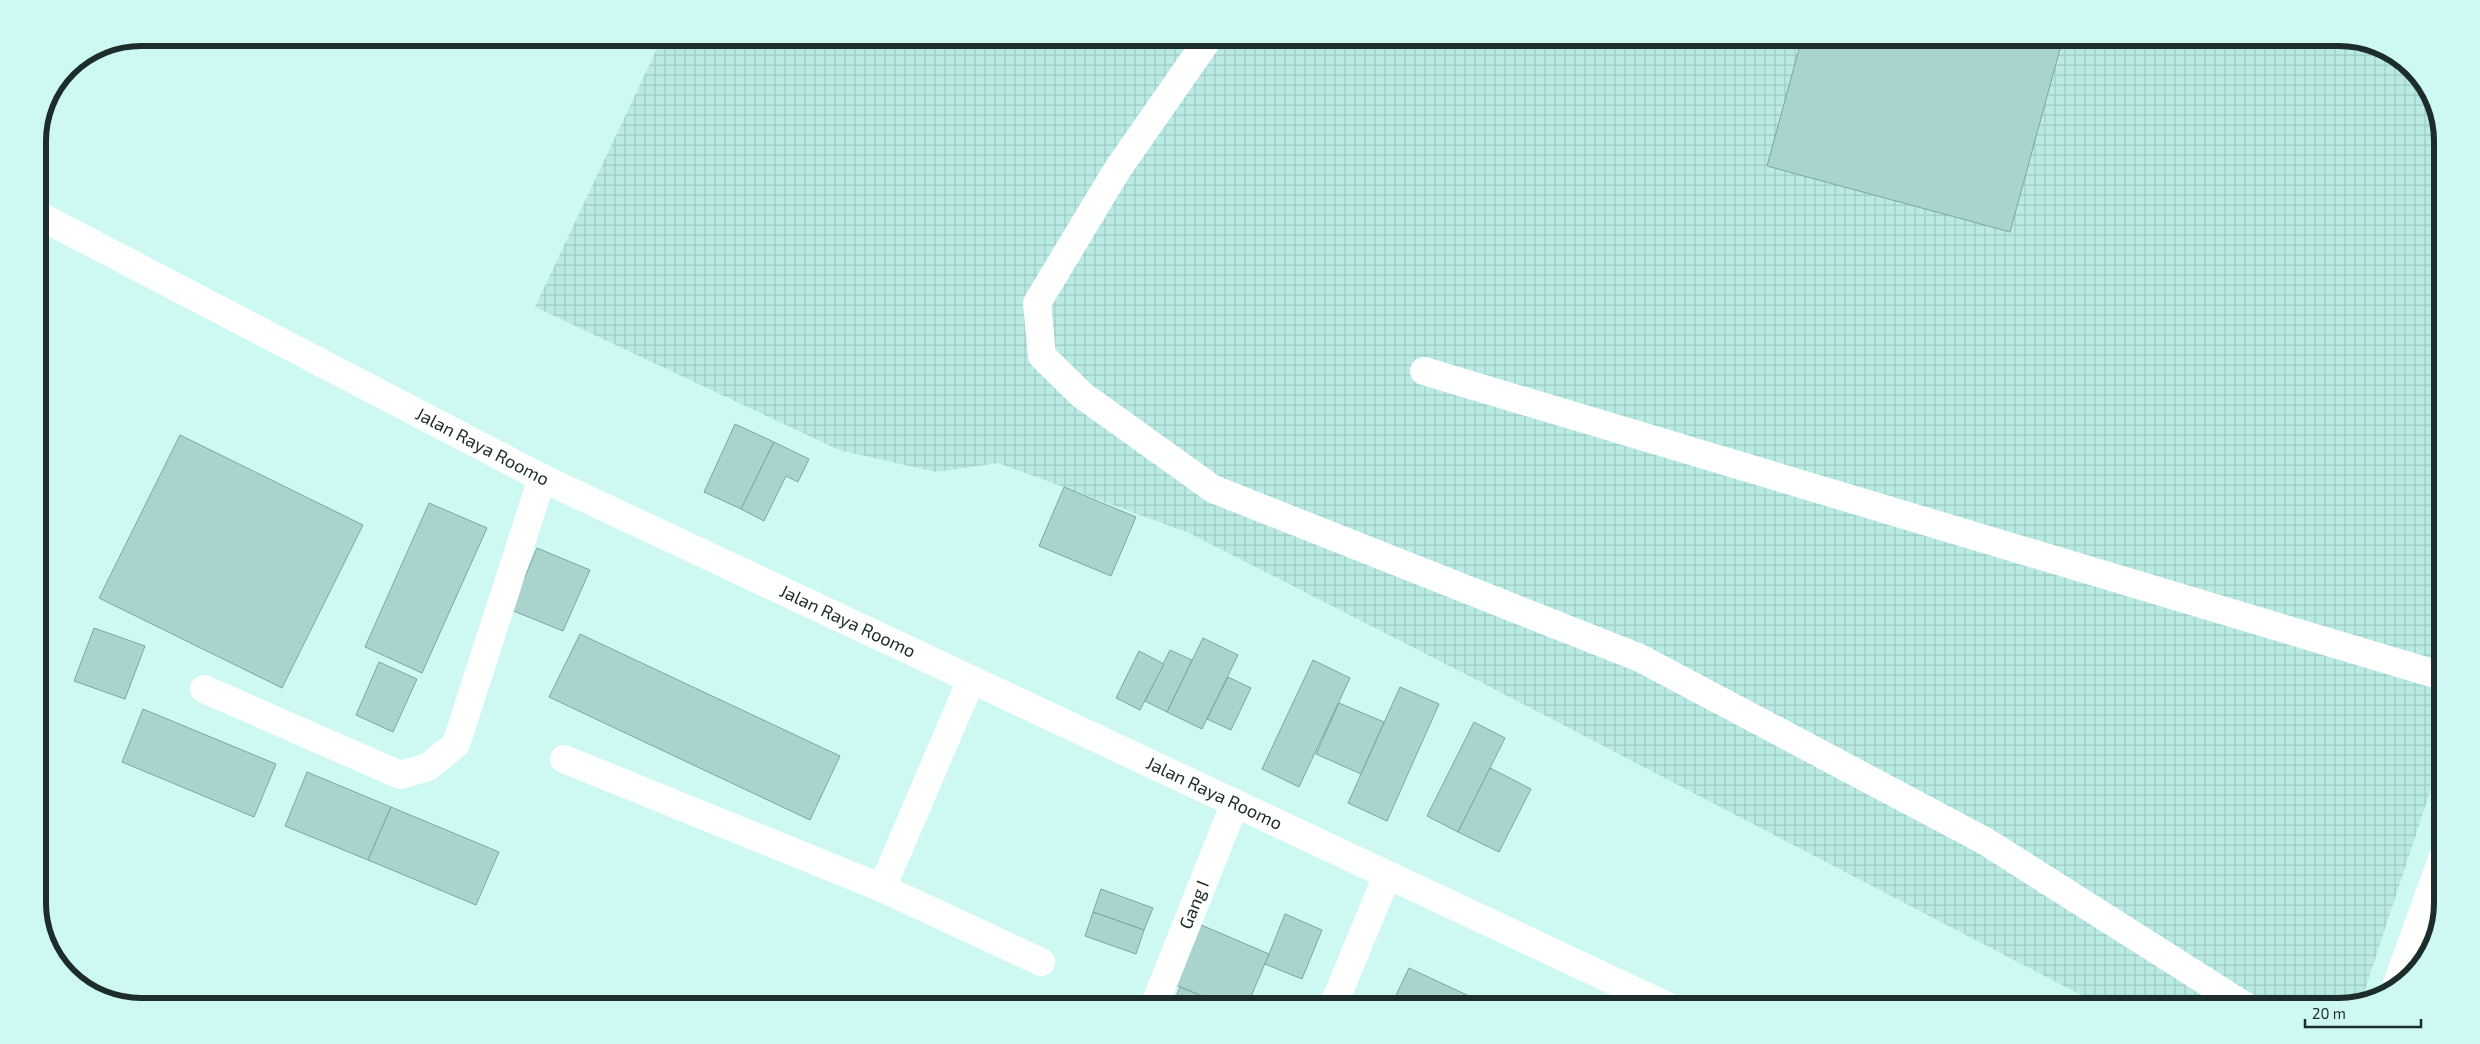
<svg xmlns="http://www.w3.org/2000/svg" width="2480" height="1044" font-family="'Exo 2',sans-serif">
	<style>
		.industrial { fill: url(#industrial-grid) }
		.building { fill: #a9d3cd; stroke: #7ea6a1 }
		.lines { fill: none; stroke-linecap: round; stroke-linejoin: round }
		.minor { stroke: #fff; stroke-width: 28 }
		.highway { stroke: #fff; stroke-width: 28 }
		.labels { text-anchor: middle; stroke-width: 5; stroke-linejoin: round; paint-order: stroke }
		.street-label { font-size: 18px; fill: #1d2d2b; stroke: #cef9f3 }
		.rim { fill: none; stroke: #1d2d2b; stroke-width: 6 }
	</style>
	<defs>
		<pattern id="industrial-grid" width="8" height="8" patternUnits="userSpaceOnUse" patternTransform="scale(1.25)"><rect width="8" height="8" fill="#b9ebe4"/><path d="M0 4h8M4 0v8" fill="none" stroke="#9fcac4"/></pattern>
	</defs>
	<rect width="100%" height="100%" fill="#cef9f3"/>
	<!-- industrial -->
	<path class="industrial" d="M662,38H913L941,50L945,38H2339L2378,45L2425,83L2442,135V755L2362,999L2339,1006H2102L1473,678L1189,533L998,463L936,472L839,450L535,307Z"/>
	<!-- building -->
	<g class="building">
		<path d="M1802,38H2063L2010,232L1767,166Z"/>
		<path d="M735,424L774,442L741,509L704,492Z"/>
		<path d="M180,435L363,525L282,688L99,598Z"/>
		<path d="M774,442L809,459L798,482L786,476L764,521L741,509Z"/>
		<path d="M1064,487L1136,517L1111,576L1039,546Z"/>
		<path d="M429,503L487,528L422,673L365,647Z"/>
		<path d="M537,548L590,570L563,631L511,610Z"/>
		<path d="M94,628L145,646L125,699L74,681Z"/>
		<path d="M580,634L840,756L810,820L549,697Z"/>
		<path d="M1203,638L1238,655L1202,729L1167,712Z"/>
		<path d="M1170,650L1192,660L1167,712L1145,701Z"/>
		<path d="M1139,651L1164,664L1140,710L1116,698Z"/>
		<path d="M1313,660L1350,678L1299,787L1262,769Z"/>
		<path d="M379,662L417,679L393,732L356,715Z"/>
		<path d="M1228,677L1251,688L1231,730L1207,719Z"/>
		<path d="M1400,687L1439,704L1387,821L1348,803Z"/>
		<path d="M1339,703L1384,722L1361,774L1316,754Z"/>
		<path d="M143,709L276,764L254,817L122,762Z"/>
		<path d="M1474,722L1505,738L1458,832L1427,816Z"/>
		<path d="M1490,768L1531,789L1499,852L1458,832Z"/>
		<path d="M307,772L391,807L368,860L285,826Z"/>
		<path d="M391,807L499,852L476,905L368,860Z"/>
		<path d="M1101,889L1153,908L1144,930L1093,912Z"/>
		<path d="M1093,912L1144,930L1136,954L1085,936Z"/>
		<path d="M1285,914L1322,930L1302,979L1265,964Z"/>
		<path d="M1192,921L1269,954L1247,1006H1226L1166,981Z"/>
		<path d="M1409,968L1469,996L1464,1006H1391Z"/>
		<path d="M1180,987L1226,1006H1172Z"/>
	</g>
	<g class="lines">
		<!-- minor -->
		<g class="minor">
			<path d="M1209,38L1117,170L1037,303L1042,356L1082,395L1213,489L1640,658L1985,841L2245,1006"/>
			<path d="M1424,371L2442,676"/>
			<path d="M204,689L400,775L428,767L456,744L542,478"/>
			<path d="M564,759L882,888L1041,962"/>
			<path d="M882,888L971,680"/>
			<path d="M2395,989L2442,859"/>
			<path id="s1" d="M1154,1006L1235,803"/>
			<path d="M1333,1006L1387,876"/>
		</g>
		<!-- highway -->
		<path class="highway" id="s2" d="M38,215L542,478L1667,1006"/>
	</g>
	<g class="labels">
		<!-- street labels -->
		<g class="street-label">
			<text dy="6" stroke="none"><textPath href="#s2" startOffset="501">Jalan Raya Roomo</textPath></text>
			<text dy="6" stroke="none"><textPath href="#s2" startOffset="906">Jalan Raya Roomo</textPath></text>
			<text dy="6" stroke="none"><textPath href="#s2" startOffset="1311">Jalan Raya Roomo</textPath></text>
			<text dy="6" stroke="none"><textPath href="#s1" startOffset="109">Gang I</textPath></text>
		</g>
	</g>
	<!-- crop -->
	<path d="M0 0H2480V1044H0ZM141 46H2339A95 95 0 0 1 2434 141V903A95 95 0 0 1 2339 998H141A95 95 0 0 1 46 903V141A95 95 0 0 1 141 46Z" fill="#cef9f3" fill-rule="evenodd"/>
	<path class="rim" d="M141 46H2339A95 95 0 0 1 2434 141V903A95 95 0 0 1 2339 998H141A95 95 0 0 1 46 903V141A95 95 0 0 1 141 46Z"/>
	<!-- scale -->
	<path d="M2305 1019v8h116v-8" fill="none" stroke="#1d2d2b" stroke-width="2.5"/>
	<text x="2312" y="1019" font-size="15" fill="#1d2d2b" stroke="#cef9f3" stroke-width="4" paint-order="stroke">20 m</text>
</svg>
